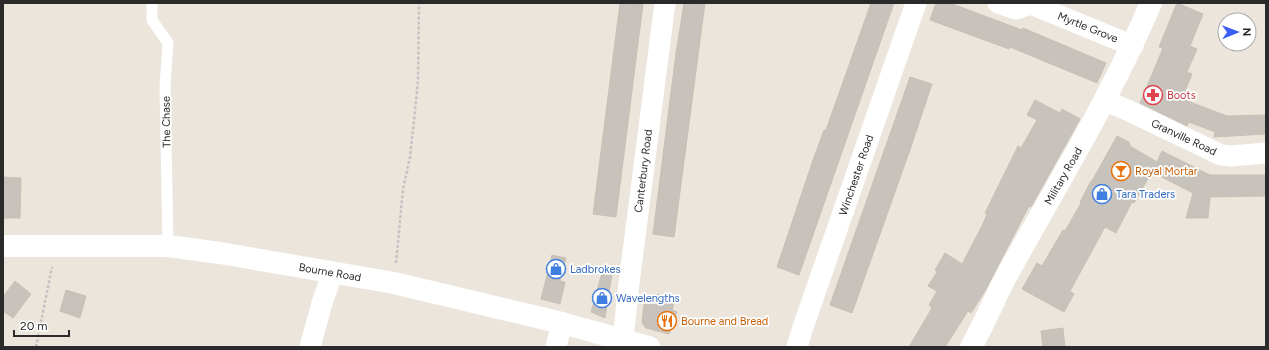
<svg xmlns="http://www.w3.org/2000/svg" width="1269" height="350" font-family="Figtree,sans-serif">
	<style>
		.building { fill: #c7c2bb; stroke: #c7c1b5 }
		.lines { fill: none; stroke-linecap: round; stroke-linejoin: round }
		.path { stroke: #c3c3c3; stroke-width: 2.5; stroke-dasharray: 3 2; stroke-linecap: butt }
		.service { stroke: #fff; stroke-width: 11 }
		.minor { stroke: #fff; stroke-width: 21 }
		.tertiary { stroke: #fff; stroke-width: 22 }
		.labels { text-anchor: middle; stroke-width: 3.5; stroke-linejoin: round; paint-order: stroke }
		.street-label { font-size: 11px; fill: #2a2a2a; stroke: #fff }
		.health-label { font-size: 11px; fill: #be3a42; stroke: #fff; text-anchor: start }
		.food-label { font-size: 11px; fill: #c56008; stroke: #fff; text-anchor: start }
		.shop-label { font-size: 11px; fill: #366cbe; stroke: #fff; text-anchor: start }
	</style>
	<rect width="100%" height="100%" fill="#ece5dc"/>
	<!-- building -->
	<g class="building">
		<path d="M620,3L643,4L616,217L593,214Z"/>
		<path d="M684,3H705L674,237L653,234L676,53Z"/>
		<path d="M871,3H894L799,275L777,267L813,160L824,130H826L831,116Z"/>
		<path d="M936,3H950L1022,30L1023,28L1106,63L1097,83L1010,47L1009,49L930,20Z"/>
		<path d="M1177,3L1203,14L1190,46L1197,49L1187,72L1192,74L1182,99L1227,116L1266,115V134L1214,137L1215,132L1189,122L1187,126L1140,103L1163,48L1159,47Z"/>
		<path d="M910,77L932,84L911,147L852,313L830,305Z"/>
		<path d="M1035,100L1060,113L1062,109L1080,119L1031,207L1029,206L985,291L971,313L968,311L945,347H909L932,308L929,305L937,291L928,286L937,272L935,270L945,253L962,264L983,224L987,214L985,213L1018,146L1021,148L1037,120L1027,115Z"/>
		<path d="M1117,136L1129,142L1130,146L1157,162L1162,151L1210,175H1266V196L1210,197L1208,218H1186L1193,193L1152,172L1134,203L1132,202L1116,233L1105,227L1070,291L1074,294L1064,312L1022,289L1037,263L1042,266L1063,230L1065,231L1081,203L1080,202L1091,181H1092Z"/>
		<path d="M3,177L21,178L20,218H3Z"/>
		<path d="M552,255L566,258L560,281L565,282L560,304L541,299Z"/>
		<path d="M604,266L613,268L605,318L591,312Z"/>
		<path d="M15,281L31,294L13,318L3,311V297Z"/>
		<path d="M66,290L86,296L80,318L60,311Z"/>
		<path d="M658,294L675,299L672,310L677,312L669,334L646,328L642,323L644,304L655,305Z"/>
		<path d="M1063,328L1065,347H1043L1041,331Z"/>
	</g>
	<g class="lines">
		<!-- path -->
		<g class="path">
			<path d="M396,263L403,189L410,157L414,121L418,81L419,3"/>
			<path d="M36,347L52,267"/>
		</g>
		<!-- service -->
		<path class="service" d="M152,3V20L168,43L165,86L168,246"/>
		<!-- minor -->
		<g class="minor">
			<path d="M998,3L1016,9L1031,4L1133,46"/>
			<path d="M1105,101L1125,109L1221,155L1231,156L1266,153"/>
			<path d="M623,340L629,283L665,3"/>
			<path d="M310,347L322,303L333,272"/>
			<path d="M556,347L562,323"/>
			<path d="M797,347L803,327L916,3"/>
		</g>
		<!-- tertiary -->
		<g class="tertiary">
			<path d="M3,246H168L220,253L394,283L562,323L649,347"/>
			<path d="M971,347C986,321 997,292 1012,266C1060,179 1112,95 1151,3"/>
		</g>
	</g>
	<!-- icons -->
	<defs>
		<symbol id="pharmacy-ring" viewBox="-11 -11 22 22"><circle r="9.5" fill="#fff" stroke="#e0444e" stroke-width="1.5"/><path d="M-2-6h4v4h4v4h-4v4h-4v-4h-4v-4h4Z" fill="#e0444e"/></symbol>
		<symbol id="bar-ring" viewBox="-11 -11 22 22"><circle r="9.5" fill="#fff" stroke="#e8710a" stroke-width="1.5"/><path d="M-6-5H6L.8 .8V4.5H3.5V6h-7V4.5H-.8V.8Z" fill="#e8710a"/></symbol>
		<symbol id="shop-ring" viewBox="-11 -11 22 22"><circle r="9.5" fill="#fff" stroke="#3f7fe0" stroke-width="1.5"/><path d="M-5-2.5h2.3a2.7 3.5 0 0 1 5.4 0H5L5.5 6h-11ZM-1.5-2.5h3a1.5 2.3 0 0 0-3 0Z" fill="#3f7fe0"/></symbol>
		<symbol id="restaurant-ring" viewBox="-11 -11 22 22"><circle r="9.5" fill="#fff" stroke="#e8710a" stroke-width="1.5"/><path d="M-5-6h1v4h1v-4h1v4h1v-4h1v5L-1.5 .5V6h-2V.5L-5-1ZM5-6V6H3V1.5H1.5Q1.5-4 5-6Z" fill="#e8710a"/></symbol>
	</defs>
	<g fill-rule="evenodd">
		<use href="#pharmacy-ring" x="1142" y="84" width="22" height="22"/>
		<use href="#bar-ring" x="1110" y="160" width="22" height="22"/>
		<use href="#shop-ring" x="1091" y="183" width="22" height="22"/>
		<use href="#shop-ring" x="545" y="258" width="22" height="22"/>
		<use href="#shop-ring" x="591" y="287" width="22" height="22"/>
		<use href="#restaurant-ring" x="656" y="310" width="22" height="22"/>
	</g>
	<g class="labels">
		<!-- street labels -->
		<g class="street-label">
			<text transform="translate(1088 27) rotate(22)" y="4">Myrtle Grove</text>
			<text transform="translate(166 122) rotate(-91)" y="4">The Chase</text>
			<text transform="translate(1184 137) rotate(25)" y="4">Granville Road</text>
			<text transform="translate(643 171) rotate(-83)" y="4">Canterbury Road</text>
			<text transform="translate(856 175) rotate(-71)" y="4">Winchester Road</text>
			<text transform="translate(1063 176) rotate(-60)" y="4">Military Road</text>
			<text transform="translate(330 272) rotate(10)" y="4">Bourne Road</text>
		</g>
		<!-- health labels -->
		<g class="health-label">
			<text x="1167" y="99">Boots</text>
		</g>
		<!-- food labels -->
		<g class="food-label">
			<text x="1135" y="175">Royal Mortar</text>
			<text x="681" y="325">Bourne and Bread</text>
		</g>
		<!-- shop labels -->
		<g class="shop-label">
			<text x="1116" y="198">Tara Traders</text>
			<text x="570" y="273">Ladbrokes</text>
			<text x="616" y="302">Wavelengths</text>
		</g>
	</g>
	<!-- border -->
	<rect width="1269" height="350" fill="none" stroke="#2a2a2a" stroke-width="8"/>
	<!-- north arrow -->
	<g transform="translate(1237 32) rotate(89)"><circle r="19" fill="#ffffff" stroke="#aaaaaa"/>
	<path d="M0-3L7 15L0 10L-7 15Z" fill="#3d5df7"/>
	<text y="-6" font-size="11" font-weight="bold" text-anchor="middle" fill="#2a2a2a">N</text>
	</g>
	<!-- scale -->
	<path d="M14 330v6h55v-6" fill="none" stroke="#2a2a2a" stroke-width="2"/>
	<text x="20" y="330" font-size="12" fill="#2a2a2a" stroke="#ffffff" stroke-width="3" paint-order="stroke">20 m</text>
</svg>
